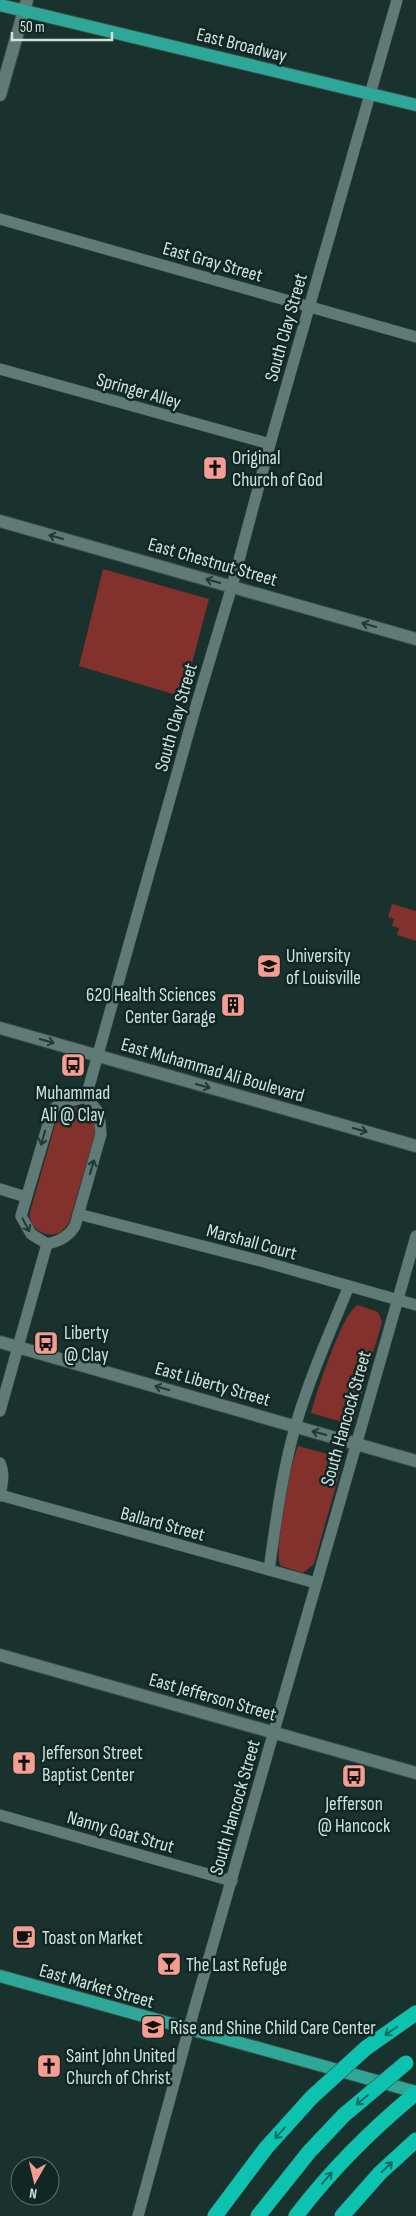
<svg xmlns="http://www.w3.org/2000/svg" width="416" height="2216" font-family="'Sofia Sans Condensed',sans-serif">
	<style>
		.green { fill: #82312c }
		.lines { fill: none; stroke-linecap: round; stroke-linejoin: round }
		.minor-casing { stroke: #384e4a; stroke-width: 12 }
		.tertiary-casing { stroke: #384e4a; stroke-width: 14 }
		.secondary-casing { stroke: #384e4a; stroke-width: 14 }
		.primary-casing { stroke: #384e4a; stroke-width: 14 }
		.motorway-casing { stroke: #384e4a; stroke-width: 16 }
		.minor { stroke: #607b76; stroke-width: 11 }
		.tertiary { stroke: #607b76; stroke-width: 12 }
		.secondary { stroke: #607b76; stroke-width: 12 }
		.primary { stroke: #2ea698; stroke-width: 12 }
		.motorway { stroke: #0cc3af; stroke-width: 15 }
		.motorway-bridge-casing { stroke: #384e4a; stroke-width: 16; stroke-linecap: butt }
		.motorway-bridge { stroke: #0cc3af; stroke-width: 15 }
		.oneway { stroke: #1f3934 }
		.oneway2 { stroke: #0e6e63 }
		.labels { text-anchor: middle; stroke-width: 5; stroke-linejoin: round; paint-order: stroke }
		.street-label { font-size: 19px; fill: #d2e1de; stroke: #0f2824 }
		.poi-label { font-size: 19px; fill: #d2e1de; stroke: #0f2824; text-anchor: start }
	</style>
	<rect width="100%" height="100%" fill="#19322e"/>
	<!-- green -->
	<g class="green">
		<path d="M103,569L209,599L183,697L79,666Z"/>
		<path d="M392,904L416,911V941L397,935L399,928L392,926L394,919L388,917Z"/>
		<path d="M73,1107L80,1108L94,1117L96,1130L69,1223L60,1233C45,1238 28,1229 30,1212L57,1118L65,1109Z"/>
		<path d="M358,1305L378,1312L382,1322L354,1420L346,1423L311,1413C315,1396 343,1310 358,1305Z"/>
		<path d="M298,1446L339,1457L341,1459L342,1464L314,1564L303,1573L281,1566C272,1556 291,1461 298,1446Z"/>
	</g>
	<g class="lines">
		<defs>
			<g id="minor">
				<path d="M0,219L416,337"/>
				<path d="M0,369L270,444"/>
				<path d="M86,1097L196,706L232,586L270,444L397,0"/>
				<path d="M0,1189L26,1197"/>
				<path d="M78,1214L261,1261L416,1305"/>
				<path d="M47,1244L31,1234L21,1216L52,1111L59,1104L86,1097"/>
				<path d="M47,1244C60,1241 68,1237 75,1226L101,1134L99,1113L86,1097"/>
				<path d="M0,1411L47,1244"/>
				<path d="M0,1463C5,1474 2,1484 0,1496"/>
				<path d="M0,1495L316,1583"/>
				<path d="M269,1570C276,1521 282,1472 296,1424C310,1377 330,1332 349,1286"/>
				<path d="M0,1815L232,1881"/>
				<path d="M138,2216L194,2010L416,1236"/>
			</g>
			<g id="tertiary">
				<path d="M0,521L416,639"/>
				<path d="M0,1028L416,1146"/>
				<path d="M0,1342L416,1461"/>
				<path d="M0,1655L416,1773"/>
			</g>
			<path id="secondary" d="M0,95L27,0"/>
			<g id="primary">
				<path d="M0,5L416,105"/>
				<path d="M0,1976L416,2092"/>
			</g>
			<g id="motorway">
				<path d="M366,2048L416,2013"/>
				<path d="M215,2216L266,2148L312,2097"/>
				<path d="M258,2216L309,2152L344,2115"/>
				<path d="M296,2216C331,2170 371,2130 416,2093"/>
				<path d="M342,2216L380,2173L416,2140"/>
			</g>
		</defs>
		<!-- minor casing -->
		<use href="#minor" class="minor-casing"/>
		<!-- tertiary casing -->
		<use href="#tertiary" class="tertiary-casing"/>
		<!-- secondary casing -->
		<use href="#secondary" class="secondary-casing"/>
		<!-- primary casing -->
		<use href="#primary" class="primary-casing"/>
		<!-- motorway casing -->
		<use href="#motorway" class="motorway-casing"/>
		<!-- minor -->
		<use href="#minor" class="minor"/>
		<!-- tertiary -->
		<use href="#tertiary" class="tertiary"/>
		<!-- secondary -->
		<use href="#secondary" class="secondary"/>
		<!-- primary -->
		<use href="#primary" class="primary"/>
		<!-- motorway -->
		<use href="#motorway" class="motorway"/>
		<defs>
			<g id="motorway-bridge">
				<path d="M312,2097L366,2048"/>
				<path d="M344,2115L406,2063"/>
			</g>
		</defs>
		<!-- motorway-bridge casing -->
		<use href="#motorway-bridge" class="motorway-bridge-casing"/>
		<!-- motorway-bridge -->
		<use href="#motorway-bridge" class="motorway-bridge"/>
	</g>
	<!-- one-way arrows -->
	<defs><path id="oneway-shaft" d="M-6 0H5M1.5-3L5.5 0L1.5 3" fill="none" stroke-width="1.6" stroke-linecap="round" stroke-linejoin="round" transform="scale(1.25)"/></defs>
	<g class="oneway">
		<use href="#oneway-shaft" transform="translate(56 537) rotate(-164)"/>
		<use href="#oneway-shaft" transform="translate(213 581) rotate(-164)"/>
		<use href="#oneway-shaft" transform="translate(369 625) rotate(-164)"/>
		<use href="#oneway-shaft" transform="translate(47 1041) rotate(16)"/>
		<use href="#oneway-shaft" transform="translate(203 1086) rotate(16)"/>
		<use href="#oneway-shaft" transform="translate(360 1130) rotate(16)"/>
		<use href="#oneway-shaft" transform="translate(43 1138) rotate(106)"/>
		<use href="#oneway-shaft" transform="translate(92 1167) rotate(-74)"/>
		<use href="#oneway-shaft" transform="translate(26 1225) rotate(62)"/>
		<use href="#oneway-shaft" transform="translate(162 1388) rotate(-164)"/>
		<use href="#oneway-shaft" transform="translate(319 1433) rotate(-164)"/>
	</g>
	<g class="oneway2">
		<use href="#oneway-shaft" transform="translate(391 2031) rotate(145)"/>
		<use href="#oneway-shaft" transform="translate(362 2100) rotate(140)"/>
		<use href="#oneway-shaft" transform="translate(280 2133) rotate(132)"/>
		<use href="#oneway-shaft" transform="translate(387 2167) rotate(-43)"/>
		<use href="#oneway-shaft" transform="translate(327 2178) rotate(-49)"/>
	</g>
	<!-- icons -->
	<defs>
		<symbol id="church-square" viewBox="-11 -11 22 22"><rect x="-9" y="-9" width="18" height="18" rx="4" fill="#f59c93" stroke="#0f2824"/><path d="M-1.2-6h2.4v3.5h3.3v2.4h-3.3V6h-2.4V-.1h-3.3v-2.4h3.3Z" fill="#111"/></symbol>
		<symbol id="university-square" viewBox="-11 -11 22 22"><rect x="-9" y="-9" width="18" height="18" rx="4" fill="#f59c93" stroke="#0f2824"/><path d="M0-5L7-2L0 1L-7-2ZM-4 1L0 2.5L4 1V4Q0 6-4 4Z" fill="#111"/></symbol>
		<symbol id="building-square" viewBox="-11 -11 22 22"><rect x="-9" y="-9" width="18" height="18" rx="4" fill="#f59c93" stroke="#0f2824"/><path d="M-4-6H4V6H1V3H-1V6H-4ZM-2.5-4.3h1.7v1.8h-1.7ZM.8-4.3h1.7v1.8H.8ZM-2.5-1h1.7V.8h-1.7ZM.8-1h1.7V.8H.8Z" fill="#111"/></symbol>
		<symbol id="bus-square" viewBox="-11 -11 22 22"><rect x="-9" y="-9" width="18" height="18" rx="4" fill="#f59c93" stroke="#0f2824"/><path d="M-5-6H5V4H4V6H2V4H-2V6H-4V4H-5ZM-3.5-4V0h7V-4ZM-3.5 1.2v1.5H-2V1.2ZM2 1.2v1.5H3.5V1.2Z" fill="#111"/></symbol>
		<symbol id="cafe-square" viewBox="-11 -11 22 22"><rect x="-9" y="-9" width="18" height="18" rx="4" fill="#f59c93" stroke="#0f2824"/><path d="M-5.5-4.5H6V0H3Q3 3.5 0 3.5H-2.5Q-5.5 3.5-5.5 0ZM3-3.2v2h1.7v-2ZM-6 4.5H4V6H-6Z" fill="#111"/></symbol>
		<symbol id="bar-square" viewBox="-11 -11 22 22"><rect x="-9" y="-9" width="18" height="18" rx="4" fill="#f59c93" stroke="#0f2824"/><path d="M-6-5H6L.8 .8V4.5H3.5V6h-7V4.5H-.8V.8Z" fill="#111"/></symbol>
		<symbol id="school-square" viewBox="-11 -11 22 22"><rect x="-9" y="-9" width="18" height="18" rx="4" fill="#f59c93" stroke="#0f2824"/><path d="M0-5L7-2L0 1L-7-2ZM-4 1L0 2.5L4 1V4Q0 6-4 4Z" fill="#111"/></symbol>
	</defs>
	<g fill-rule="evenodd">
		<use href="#church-square" x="201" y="454" width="28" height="28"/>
		<use href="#university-square" x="255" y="952" width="28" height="28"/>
		<use href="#building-square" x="219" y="991" width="28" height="28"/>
		<use href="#bus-square" x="59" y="1051" width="28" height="28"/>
		<use href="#bus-square" x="32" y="1329" width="28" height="28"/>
		<use href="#church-square" x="10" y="1749" width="28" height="28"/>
		<use href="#bus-square" x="340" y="1762" width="28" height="28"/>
		<use href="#cafe-square" x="10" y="1923" width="28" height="28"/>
		<use href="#bar-square" x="155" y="1950" width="28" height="28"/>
		<use href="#school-square" x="139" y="2013" width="28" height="28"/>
		<use href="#church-square" x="35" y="2052" width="28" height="28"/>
	</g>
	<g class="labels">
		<!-- street labels -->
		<g class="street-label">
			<text transform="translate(242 44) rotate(14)" y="7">East Broadway</text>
			<text transform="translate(213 261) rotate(16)" y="7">East Gray Street</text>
			<text transform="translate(285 327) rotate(-74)" y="7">South Clay Street</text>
			<text transform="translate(139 390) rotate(16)" y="7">Springer Alley</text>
			<text transform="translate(213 561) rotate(16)" y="7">East Chestnut Street</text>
			<text transform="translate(175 717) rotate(-74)" y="7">South Clay Street</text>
			<text transform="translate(213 1069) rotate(16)" y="7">East Muhammad Ali Boulevard</text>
			<text transform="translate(252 1241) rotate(15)" y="7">Marshall Court</text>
			<text transform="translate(213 1383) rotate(16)" y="7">East Liberty Street</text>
			<text transform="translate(345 1418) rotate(-74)" y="7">South Hancock Street</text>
			<text transform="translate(163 1523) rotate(15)" y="7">Ballard Street</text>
			<text transform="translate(213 1696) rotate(16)" y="7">East Jefferson Street</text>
			<text transform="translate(234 1807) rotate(-74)" y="7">South Hancock Street</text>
			<text transform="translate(121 1831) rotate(16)" y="7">Nanny Goat Strut</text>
			<text transform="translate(97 1985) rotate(16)" y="7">East Market Street</text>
		</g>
		<!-- poi labels -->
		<g class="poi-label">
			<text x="232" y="464">Original<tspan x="232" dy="22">Church of God</tspan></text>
			<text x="286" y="962">University<tspan x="286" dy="22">of Louisville</tspan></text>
			<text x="216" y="1001" text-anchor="end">620 Health Sciences<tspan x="216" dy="22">Center Garage</tspan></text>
			<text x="73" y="1099" text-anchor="middle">Muhammad<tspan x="73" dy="22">Ali @ Clay</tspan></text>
			<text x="64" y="1339">Liberty<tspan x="64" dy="22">@ Clay</tspan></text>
			<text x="42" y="1759">Jefferson Street<tspan x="42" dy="22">Baptist Center</tspan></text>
			<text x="354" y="1810" text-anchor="middle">Jefferson<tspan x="354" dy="22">@ Hancock</tspan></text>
			<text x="42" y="1944">Toast on Market</text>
			<text x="186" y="1971">The Last Refuge</text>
			<text x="170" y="2034">Rise and Shine Child Care Center</text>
			<text x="66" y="2062">Saint John United<tspan x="66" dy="22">Church of Christ</tspan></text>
		</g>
	</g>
	<!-- north arrow -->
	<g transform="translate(35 2181) rotate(188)"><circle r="24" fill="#0f2824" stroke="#5d726e"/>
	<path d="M0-4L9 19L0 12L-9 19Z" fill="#f59c93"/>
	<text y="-8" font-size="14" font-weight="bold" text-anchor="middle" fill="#d2e1de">N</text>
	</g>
	<!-- scale -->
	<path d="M12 32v8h100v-8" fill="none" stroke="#d2e1de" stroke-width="2.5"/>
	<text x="20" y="32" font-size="15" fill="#d2e1de" stroke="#0f2824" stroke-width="4" paint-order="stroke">50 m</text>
</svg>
